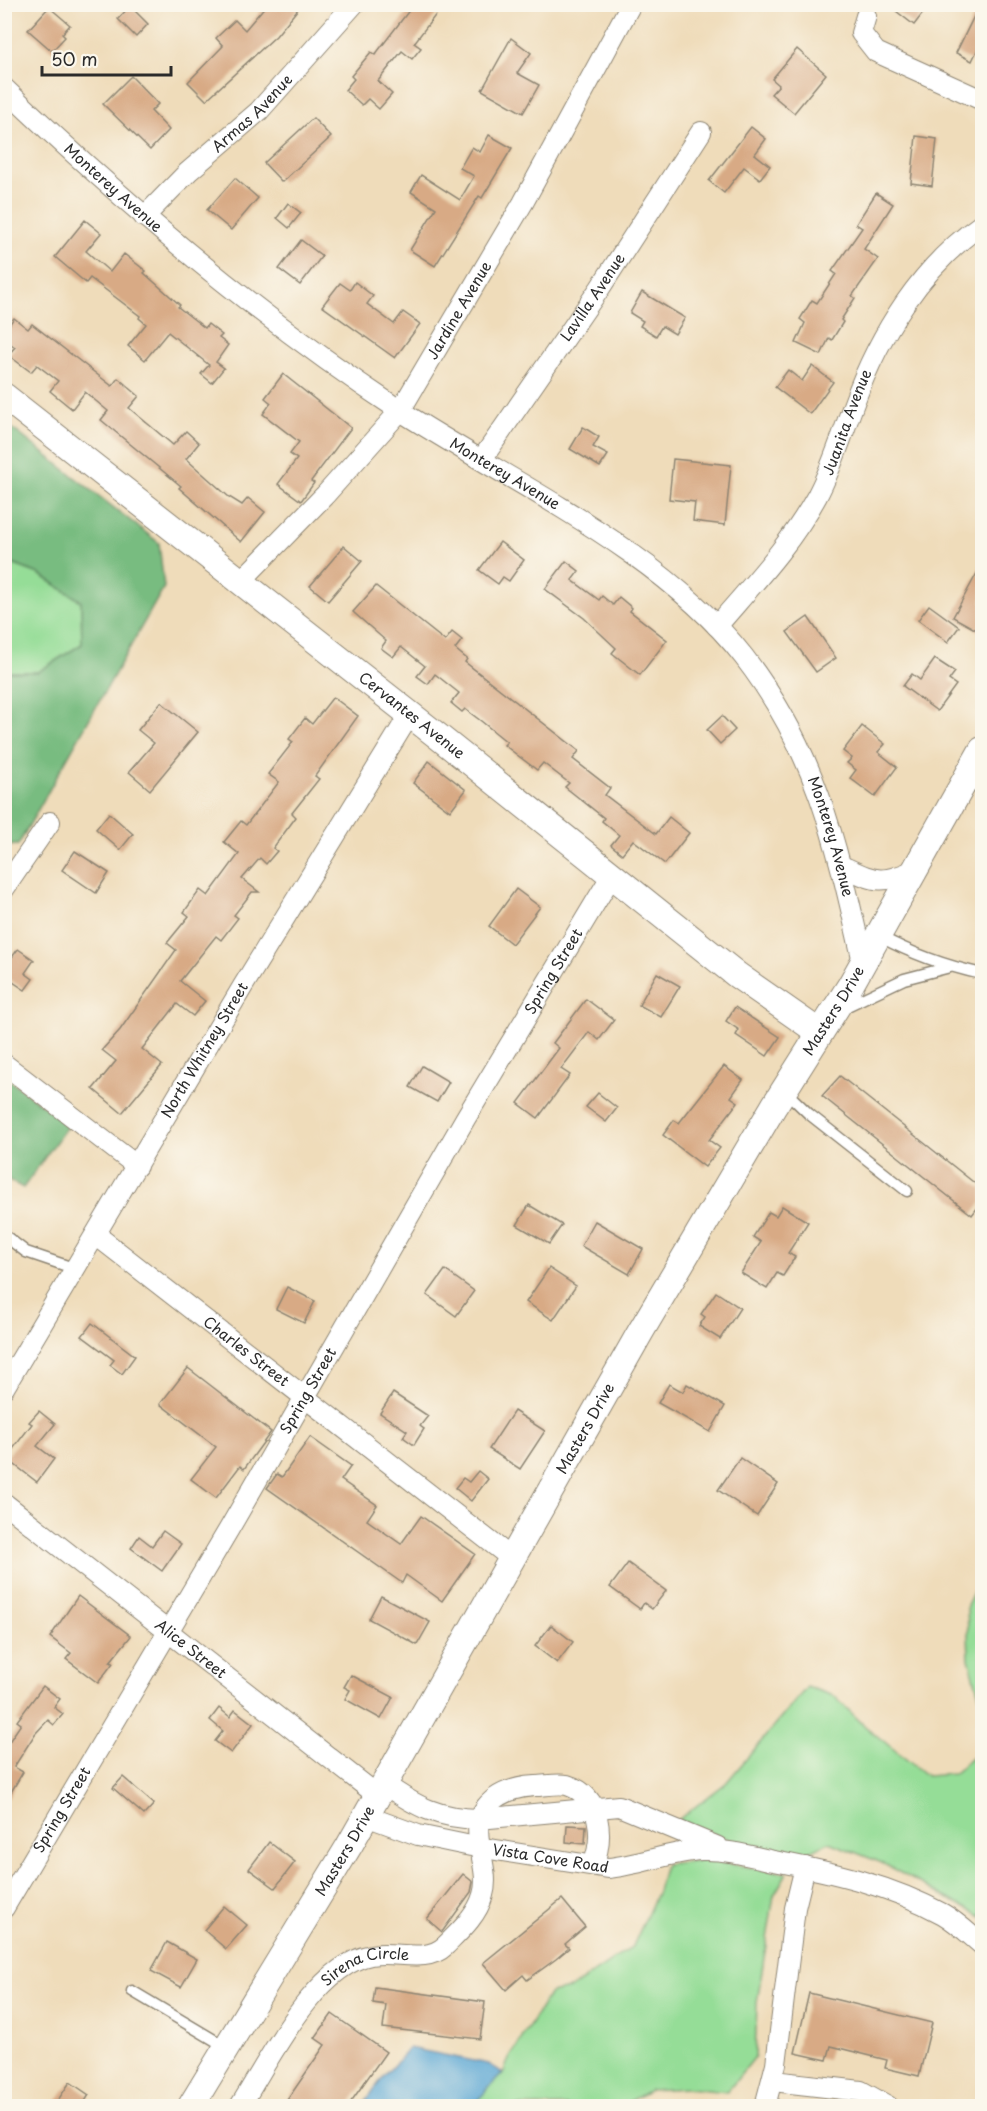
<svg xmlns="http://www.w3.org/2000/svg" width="987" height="2111" font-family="'Playpen Sans',sans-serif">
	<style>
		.green { fill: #95dd97; stroke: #608461; stroke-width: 1.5 }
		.forest { fill: #78bc80; stroke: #527456; stroke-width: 1.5 }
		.water { fill: #5ba7d4; stroke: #436980; stroke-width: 1.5 }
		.building { fill: #d8aa85 }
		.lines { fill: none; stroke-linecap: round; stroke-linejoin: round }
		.service-casing { stroke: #8d8472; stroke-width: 13 }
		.minor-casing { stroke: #8d8472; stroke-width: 22 }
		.tertiary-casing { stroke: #8d8472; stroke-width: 28 }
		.service { stroke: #fff; stroke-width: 10 }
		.minor { stroke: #fff; stroke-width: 20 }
		.tertiary { stroke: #fff; stroke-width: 26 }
		.labels { text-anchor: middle; stroke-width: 6; stroke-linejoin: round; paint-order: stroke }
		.street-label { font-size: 15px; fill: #2b2b2b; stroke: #fbf7ec }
	</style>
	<rect width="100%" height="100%" fill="#fbf7ec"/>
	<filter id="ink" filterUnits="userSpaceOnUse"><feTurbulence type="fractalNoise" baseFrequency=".0167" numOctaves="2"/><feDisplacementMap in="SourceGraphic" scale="12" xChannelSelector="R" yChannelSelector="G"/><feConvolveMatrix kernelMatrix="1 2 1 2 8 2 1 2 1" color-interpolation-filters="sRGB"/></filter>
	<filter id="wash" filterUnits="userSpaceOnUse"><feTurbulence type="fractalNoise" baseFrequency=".008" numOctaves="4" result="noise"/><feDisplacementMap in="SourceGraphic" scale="24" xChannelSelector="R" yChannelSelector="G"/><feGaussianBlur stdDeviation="1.35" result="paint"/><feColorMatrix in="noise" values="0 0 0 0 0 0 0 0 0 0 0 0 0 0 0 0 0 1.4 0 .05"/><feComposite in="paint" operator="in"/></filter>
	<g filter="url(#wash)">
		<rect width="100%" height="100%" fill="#efdcba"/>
		<!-- green -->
		<g class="green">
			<path d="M4,561L39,574L81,601L82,644L38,672H5Z"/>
			<path d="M982,1575V1705L969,1659L967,1605Z"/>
			<path d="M807,1687L834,1696L866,1727L927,1776L953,1774L982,1749V1917L882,1863L829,1842L800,1856L741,1844L678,1820L726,1783Z"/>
			<path d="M703,1860L787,1873L774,1895L757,2002L755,2057L727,2092L688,2088L650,2090L622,2106H472L503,2073L509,2059L550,1993L570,1989L633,1946L658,1891L665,1864Z"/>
		</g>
		<!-- forest -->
		<g class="forest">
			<path d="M4,422L159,543L164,587L18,845L5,846V672H38L82,644L81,601L39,574L5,561Z"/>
			<path d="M4,1076L68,1125L23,1188L5,1178Z"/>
		</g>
		<!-- water -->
		<path class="water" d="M409,2048L489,2064L503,2073L472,2106H362L384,2076Z"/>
		<g id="blocks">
			<!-- building -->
			<g class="building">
				<path d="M267,4H302L276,36L206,100L188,82L223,46L216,38L235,20L245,30Z"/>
				<path d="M414,4H444L414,43L421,48L412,59L402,51L378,81L392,94L379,109L368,99L362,105L345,90L354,79L351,76L371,52L375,55Z"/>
				<path d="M887,4H930L914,25Z"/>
				<path d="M980,4H982V40L972,61L956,53Z"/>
				<path d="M130,6L148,24L136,37L118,19Z"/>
				<path d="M49,7L70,25L62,34L65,37L52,51L28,30Z"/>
				<path d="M511,38L531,53L517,73L539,85L523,113L482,90Z"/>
				<path d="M797,49L826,74L794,113L771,94L779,85L772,79Z"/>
				<path d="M131,76L158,104L151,111L169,130L150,150L103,104Z"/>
				<path d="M313,118L331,137L282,182L264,163Z"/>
				<path d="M751,127L766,139L755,154L770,166L760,179L744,167L724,193L709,181Z"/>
				<path d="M489,135L512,148L482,198L479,196L435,266L410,250L436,208L411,192L421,175L460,200L474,176L460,168L472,147L480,152Z"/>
				<path d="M916,136L937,139L932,186L911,183Z"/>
				<path d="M235,178L258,198L231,230L207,210Z"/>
				<path d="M876,193L893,204L864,249L878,259L852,296L855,298L841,320L843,322L832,340L829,338L821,355L796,343L805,323L800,319L812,300L817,303L836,274L832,271L862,228L856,224Z"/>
				<path d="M288,203L301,213L289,228L277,218Z"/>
				<path d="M85,220L101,233L86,251L110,272L124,254L146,271L144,273L180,305L178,307L205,328L208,324L222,335L219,338L228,345L216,362L224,368L212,383L201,374L209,365L168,332L145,360L128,346L146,324L139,318L140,316L90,278L86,283L55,257Z"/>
				<path d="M301,240L322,256L300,285L279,269Z"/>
				<path d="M355,282L373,296L367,304L394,324L403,312L420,324L395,358L322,306L340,283L350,290Z"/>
				<path d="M642,292L685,318L675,334L662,326L656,336L640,326L643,321L630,313Z"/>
				<path d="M14,318L28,329L32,324L112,386L118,378L139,396L129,408L173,445L186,431L199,443L186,459L229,497L242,505L248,498L265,512L241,542L179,488L181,486L101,420L108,411L85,392L72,409L50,391L58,381L37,365L31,372L8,355L15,347L4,339V331Z"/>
				<path d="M812,366L833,382L810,414L775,387L788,370L802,381Z"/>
				<path d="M283,374L351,428L311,481L314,483L301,501L278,484L297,459L290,454L299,442L263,414L271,403L265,398Z"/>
				<path d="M583,427L599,437L593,447L608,455L600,467L570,449Z"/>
				<path d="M673,459L731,465L725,525L693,521L695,502L669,499Z"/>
				<path d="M500,542L524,560L509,581L503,577L498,584L479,570Z"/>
				<path d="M344,546L362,561L328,601L310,586Z"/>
				<path d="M566,561L579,571L572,580L599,600L602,596L613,605L619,597L632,608L630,611L667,640L640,675L612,653L616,648L584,618L545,589Z"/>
				<path d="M982,564V633L953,617Z"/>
				<path d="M376,586L445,641L452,632L462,640L455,649L467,659L465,662L579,751L573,759L610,788L605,795L656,834L669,817L689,833L665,864L633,840L622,854L611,845L619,835L602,821L604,818L565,787L569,783L543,763L537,770L504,745L507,742L481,721L465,709L462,712L451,703L459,693L435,674L428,684L417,676L425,666L401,647L393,657L381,648L386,641L353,612Z"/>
				<path d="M929,605L959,627L948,642L918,620Z"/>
				<path d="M808,617L836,658L816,672L787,632Z"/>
				<path d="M935,659L955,672L949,680L956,685L937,711L903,686L912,674L920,680Z"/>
				<path d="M333,697L358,716L315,776L319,779L292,813L296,817L273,848L277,851L266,864L260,858L242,879L259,892H252L234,915L238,918L221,940L216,936L180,981L205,1001L193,1016L177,1004L142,1049L162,1065L122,1113L93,1089L116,1061L102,1050L120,1030L176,950L167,943L189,916L184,912L200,890L208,896L239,854L224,842L241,821L246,825L279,782L268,774L293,742L289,739L305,718L312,724Z"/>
				<path d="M161,702L198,732L150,790L129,772L154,743L138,730Z"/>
				<path d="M722,716L735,730L720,744L707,730Z"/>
				<path d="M862,726L885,744L878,752L897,767L875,797L850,778L856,770L847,763L852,758L843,751Z"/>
				<path d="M429,761L466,790L450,811L413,783Z"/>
				<path d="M109,813L133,834L120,850L96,829Z"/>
				<path d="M75,851L109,873L96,893L62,870Z"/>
				<path d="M516,889L540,907L512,944L489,926Z"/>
				<path d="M18,949L34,960L25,973L33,979L25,990L4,976V968Z"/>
				<path d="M657,973L680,986L661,1017L639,1005Z"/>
				<path d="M586,999L614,1020L599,1040L589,1032L561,1069L570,1075L538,1118L518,1103L559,1048L553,1043Z"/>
				<path d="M735,1007L780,1037L767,1056L736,1035L739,1030L726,1021Z"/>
				<path d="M422,1066L449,1082L437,1102L410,1087Z"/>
				<path d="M724,1066L743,1080L731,1097L738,1102L709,1140L720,1148L705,1167L663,1135L674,1120L679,1123Z"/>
				<path d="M840,1076L982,1189V1202L972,1215L822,1096Z"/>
				<path d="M598,1093L617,1108L606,1122L586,1107Z"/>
				<path d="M529,1205L562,1225L549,1244L517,1225Z"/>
				<path d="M782,1206L808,1222L788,1253L795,1257L783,1276L777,1273L767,1289L741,1273L761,1242L753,1237L769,1212L776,1216Z"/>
				<path d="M595,1221L643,1249L629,1274L581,1246Z"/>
				<path d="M549,1268L576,1286L553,1320L526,1302Z"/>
				<path d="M445,1270L474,1291L456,1316L427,1295Z"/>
				<path d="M287,1287L315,1301L304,1323L276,1309Z"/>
				<path d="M716,1292L740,1308L720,1339L699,1326L705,1317L701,1314Z"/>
				<path d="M92,1323L135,1356L122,1374L110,1365L114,1360L82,1336Z"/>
				<path d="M188,1368L271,1432L244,1469L240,1466L216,1498L191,1479L216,1447L160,1404Z"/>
				<path d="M669,1384L683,1392L687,1384L725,1406L710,1432L658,1403Z"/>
				<path d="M393,1393L428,1416L420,1426L424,1429L414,1445L403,1437L407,1431L380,1413Z"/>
				<path d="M39,1411L55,1424L37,1446L54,1459L37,1482L6,1458L32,1424L29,1422Z"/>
				<path d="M514,1411L545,1431L520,1469L489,1449Z"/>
				<path d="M310,1437L351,1466L341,1480L377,1505L367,1520L401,1544L421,1516L475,1554L442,1601L406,1575L402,1583L267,1488L277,1474L282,1477Z"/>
				<path d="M740,1458L778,1484L757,1516L718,1490Z"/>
				<path d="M478,1471L488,1479L471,1501L455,1488L463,1478L469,1482Z"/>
				<path d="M163,1531L181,1544L162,1571L131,1548L139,1536L152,1546Z"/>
				<path d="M628,1563L666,1591L652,1609L644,1603L640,1609L610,1587Z"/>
				<path d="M78,1596L131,1636L110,1662L113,1663L98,1683L66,1659L71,1653L50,1637Z"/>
				<path d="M381,1596L430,1622L417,1645L369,1619Z"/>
				<path d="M551,1625L573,1642L557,1663L535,1646Z"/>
				<path d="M351,1675L393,1697L381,1719L345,1699L350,1690L344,1687Z"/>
				<path d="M43,1686L60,1699L54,1707L63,1714L54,1725L48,1720L35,1734L14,1767L23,1772L4,1804V1749L21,1724L17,1721Z"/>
				<path d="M219,1708L230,1717L235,1710L253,1724L231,1753L215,1741L223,1731L210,1720Z"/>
				<path d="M123,1777L154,1804L144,1815L113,1788Z"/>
				<path d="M567,1825L586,1826L585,1844L566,1842Z"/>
				<path d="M269,1842L295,1862L275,1888L249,1869Z"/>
				<path d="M463,1874L473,1882L471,1892L442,1932L427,1919Z"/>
				<path d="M562,1899L585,1927L565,1944L569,1948L556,1959L527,1980L523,1975L506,1990L483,1963Z"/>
				<path d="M224,1906L247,1925L226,1949L204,1930Z"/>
				<path d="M167,1942L197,1959L181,1987L151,1971Z"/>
				<path d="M375,1987L485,2002L480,2039L383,2028L386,2005L373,2003Z"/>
				<path d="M809,1993L932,2023L919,2076L885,2068L887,2060L831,2046L827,2060L795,2053Z"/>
				<path d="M332,2014L386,2052L348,2106H283L325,2045L315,2038Z"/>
				<path d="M70,2082L89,2095L82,2106H54Z"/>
			</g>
		</g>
	</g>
	<g filter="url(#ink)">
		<use href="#blocks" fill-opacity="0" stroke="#8d8472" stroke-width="1.5"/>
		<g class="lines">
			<defs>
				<g id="service">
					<path d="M879,936C912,954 946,966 982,974"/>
					<path d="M843,1008L904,979L950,967"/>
					<path d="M784,1090L809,1114L907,1191"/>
					<path d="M4,1235L26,1252L76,1269"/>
					<path d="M132,1991L226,2047"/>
				</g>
				<g id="minor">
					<path d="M866,16L861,33L876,52L982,100"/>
					<path id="s1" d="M4,88C127,206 256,316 399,410C511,483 661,550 744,657C818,753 837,847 863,962"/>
					<path id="s2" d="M144,217L188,172L259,111L354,4"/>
					<path id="s3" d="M482,459L600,288L701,132"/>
					<path id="s4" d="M240,582L325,495L400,411L523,203L631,4"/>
					<path id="s5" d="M717,626C752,585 791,544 817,496C833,466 842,435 854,403C879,334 921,267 982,224"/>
					<path d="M842,866C877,882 880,885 917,869"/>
					<path d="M4,889L50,822"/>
					<path d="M4,1064L137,1166"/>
					<path id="s6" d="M96,1235L510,1557"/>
					<path id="s7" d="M4,1388L243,986L410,714"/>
					<path id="s8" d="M4,1503L377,1795"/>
					<path d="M384,1784C417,1807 438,1818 479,1819L619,1806L718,1847"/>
					<path id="s9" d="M366,1816L418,1835L471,1846L608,1868C640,1865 669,1852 701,1850C725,1849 751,1856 774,1861C832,1872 890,1885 943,1914C957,1922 970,1935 982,1945"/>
					<path id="s10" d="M4,1908L229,1529L465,1119L612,875"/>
					<path d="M773,2081L861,2091L888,2106"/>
					<path id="s11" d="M240,2106C269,2061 314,1966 371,1955C394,1950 426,1964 445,1946C460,1931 477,1916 483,1895C492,1866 466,1833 486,1807C498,1792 517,1787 535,1786C544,1786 558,1783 567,1785C602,1796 604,1837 593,1865"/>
					<path d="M765,2106L776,2064L795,1908L805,1867"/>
				</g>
				<g id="tertiary">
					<path id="s12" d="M4,396L439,737L737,975L820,1033"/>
					<path id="s13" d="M191,2106L349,1846L641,1331L774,1106L850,986L982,750"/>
				</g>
			</defs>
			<!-- service casing -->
			<use href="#service" class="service-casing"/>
			<!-- minor casing -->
			<use href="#minor" class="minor-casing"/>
			<!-- tertiary casing -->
			<use href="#tertiary" class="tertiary-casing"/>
			<!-- service -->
			<use href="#service" class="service"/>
			<!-- minor -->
			<use href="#minor" class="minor"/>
			<!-- tertiary -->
			<use href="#tertiary" class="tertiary"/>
		</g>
	</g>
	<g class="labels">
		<!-- street labels -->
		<g class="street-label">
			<text dy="5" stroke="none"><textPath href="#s2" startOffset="150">Armas Avenue</textPath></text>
			<text dy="5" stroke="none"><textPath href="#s1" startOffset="148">Monterey Avenue</textPath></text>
			<text dy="5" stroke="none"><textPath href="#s3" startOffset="196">Lavilla Avenue</textPath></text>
			<text dy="5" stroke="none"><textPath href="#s4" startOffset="351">Jardine Avenue</textPath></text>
			<text dy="5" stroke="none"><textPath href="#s5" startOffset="244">Juanita Avenue</textPath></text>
			<text dy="5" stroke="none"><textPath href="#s1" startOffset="634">Monterey Avenue</textPath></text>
			<text dy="5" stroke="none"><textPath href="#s12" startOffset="518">Cervantes Avenue</textPath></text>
			<text dy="5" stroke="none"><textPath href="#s1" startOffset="1138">Monterey Avenue</textPath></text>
			<text dy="5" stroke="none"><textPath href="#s10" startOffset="1086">Spring Street</textPath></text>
			<text dy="5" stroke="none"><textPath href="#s13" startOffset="1270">Masters Drive</textPath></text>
			<text dy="5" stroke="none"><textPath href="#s7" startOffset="393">North Whitney Street</textPath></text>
			<text dy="5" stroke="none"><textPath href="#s6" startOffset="190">Charles Street</textPath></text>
			<text dy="5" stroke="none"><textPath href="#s10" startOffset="600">Spring Street</textPath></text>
			<text dy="5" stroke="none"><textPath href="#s13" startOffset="784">Masters Drive</textPath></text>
			<text dy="5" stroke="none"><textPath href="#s8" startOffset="237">Alice Street</textPath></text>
			<text dy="5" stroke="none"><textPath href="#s10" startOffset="114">Spring Street</textPath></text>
			<text dy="5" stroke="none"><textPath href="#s13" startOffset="298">Masters Drive</textPath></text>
			<text dy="5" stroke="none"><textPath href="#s9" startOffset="190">Vista Cove Road</textPath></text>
			<text dy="5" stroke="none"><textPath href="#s11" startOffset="196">Sirena Circle</textPath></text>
		</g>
	</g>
	<!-- margin -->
	<rect width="987" height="2111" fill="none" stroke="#fbf7ec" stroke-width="24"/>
	<!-- scale -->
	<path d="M42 66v9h129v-9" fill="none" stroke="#2b2b2b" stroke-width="3"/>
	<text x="51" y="66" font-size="18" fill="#2b2b2b" stroke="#fbf7ec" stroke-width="4.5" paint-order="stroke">50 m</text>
</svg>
